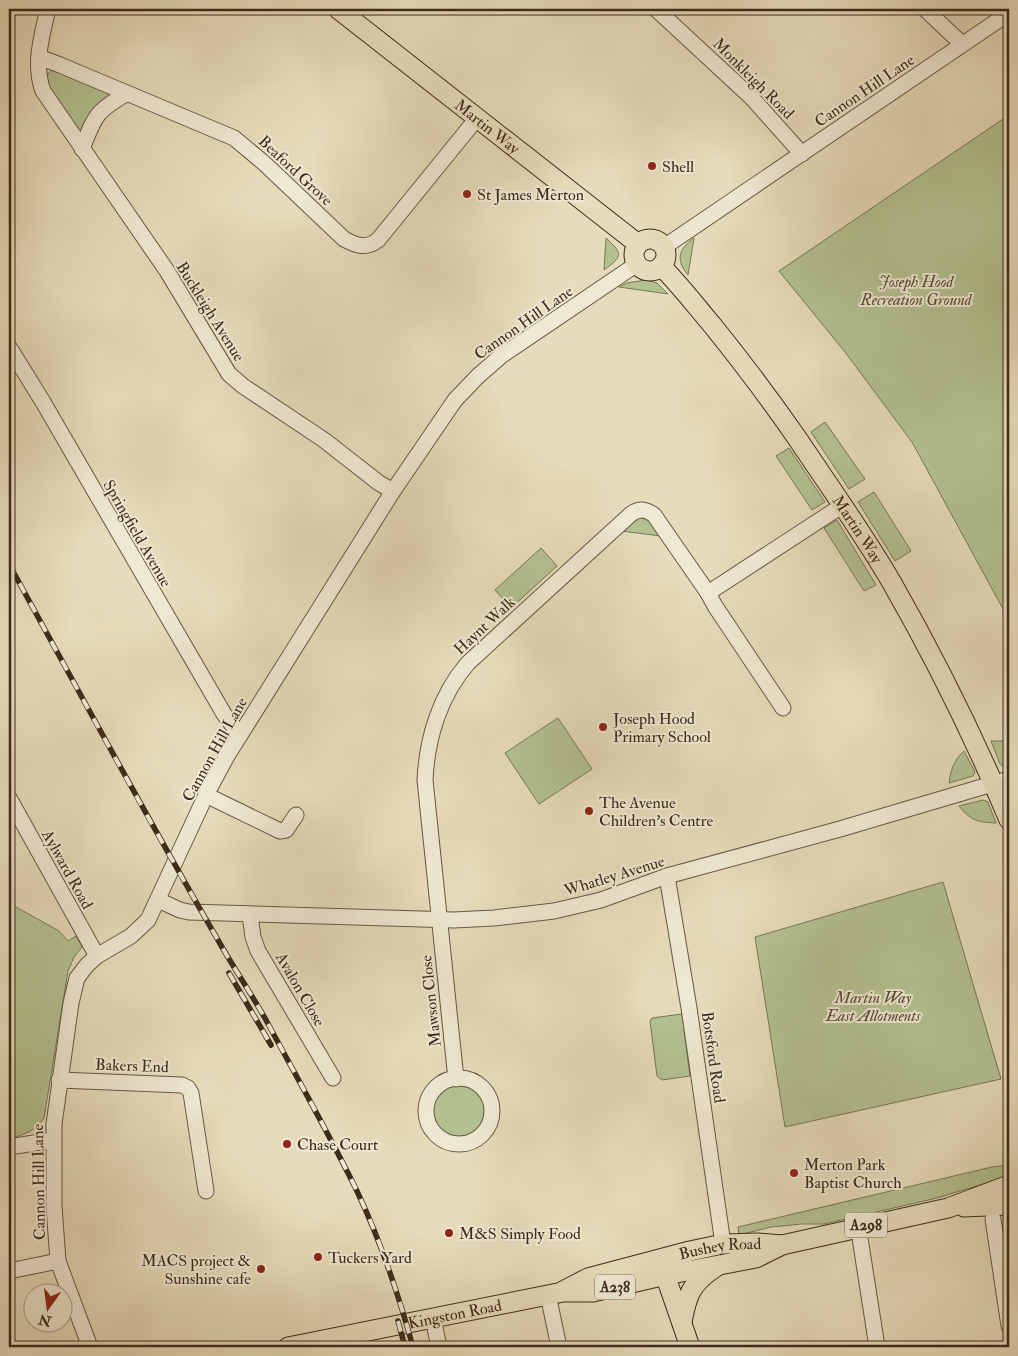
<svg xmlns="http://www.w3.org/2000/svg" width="1018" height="1356" font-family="'IM FELL Double Pica',serif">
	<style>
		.green { fill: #b3c191; stroke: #787656 }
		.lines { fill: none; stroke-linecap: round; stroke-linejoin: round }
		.minor-casing { stroke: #665742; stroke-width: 17 }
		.major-casing { stroke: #3c2b1a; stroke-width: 21 }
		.minor { stroke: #efe8d2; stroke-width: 15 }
		.major { stroke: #e6dbba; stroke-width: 19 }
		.rail-casing { stroke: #3c2b1a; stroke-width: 5.5 }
		.rail { stroke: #efe8d2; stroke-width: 4; stroke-dasharray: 11; stroke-linecap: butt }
		.poi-dot { fill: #8f2418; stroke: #efe8d2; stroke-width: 2 }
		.labels { text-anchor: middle; stroke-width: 4; stroke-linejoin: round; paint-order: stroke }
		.shield { fill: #efe8d2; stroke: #726451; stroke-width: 1 }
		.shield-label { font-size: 15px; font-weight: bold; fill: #3c2b1a }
		.street-label { font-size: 16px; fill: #3c2b1a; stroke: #efe8d2 }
		.poi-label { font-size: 16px; fill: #3c2b1a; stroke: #efe8d2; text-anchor: start }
		.park-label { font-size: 16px; font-style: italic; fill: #544932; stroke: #efe8d2 }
	</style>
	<rect width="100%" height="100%" fill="#e6dbba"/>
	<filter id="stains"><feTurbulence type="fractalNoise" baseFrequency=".004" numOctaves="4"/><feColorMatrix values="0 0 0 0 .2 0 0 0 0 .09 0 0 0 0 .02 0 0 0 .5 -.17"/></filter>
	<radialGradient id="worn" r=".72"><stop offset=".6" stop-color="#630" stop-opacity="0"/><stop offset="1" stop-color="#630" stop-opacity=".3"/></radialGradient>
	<!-- green -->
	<g class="green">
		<path d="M53,69L107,90L109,97L83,130L79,131C69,118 32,82 53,69Z"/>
		<path d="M1009,115V620L912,442L845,352L779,271Z"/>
		<path d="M606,238C623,254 623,256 604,270Z"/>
		<path d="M694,238L688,275C675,259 679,249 694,238Z"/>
		<path d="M646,280L657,283L668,294L619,287L627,283Z"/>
		<path d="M825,422L865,479L849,489L811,432Z"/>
		<path d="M789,448L825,502L812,510L776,456Z"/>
		<path d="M874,492L911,551L895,561L858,502Z"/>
		<path d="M638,517C651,518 655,527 661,536L621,531Z"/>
		<path d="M837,520L876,585L864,591L824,528Z"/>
		<path d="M541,548L557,566L511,608L495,590Z"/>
		<path d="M558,718L592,769L539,804L505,753Z"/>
		<path d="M991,741H1005L1009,743V766L1005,768L1000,764Z"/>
		<path d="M964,751L975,772L973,776L949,783C951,769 954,760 964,751Z"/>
		<path d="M983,800L988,802L996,823C978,822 971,821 959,806Z"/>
		<path d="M943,882L1001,1079L785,1127L755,937Z"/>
		<path d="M9,903L59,931L68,941L76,936L82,947L74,957L68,971L44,1118C37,1130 23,1136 9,1138Z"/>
		<path d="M682,1014L690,1076L662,1080L657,1076L650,1021L652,1018Z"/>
		<circle cx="459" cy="1111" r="26"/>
		<path d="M1009,1165V1176L937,1198L824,1224H802L771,1227L739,1235L738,1227L992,1167Z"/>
	</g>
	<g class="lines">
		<defs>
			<g id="minor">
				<path d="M48,9C42,35 33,65 43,91L167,271L229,374L243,386L324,440L379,483L393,491"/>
				<path d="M656,9L752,98L802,154"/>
				<path d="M925,9L962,44"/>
				<path d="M39,57L60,65L234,138L264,163L344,239C357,246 366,249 378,240L478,117"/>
				<path d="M82,149C95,116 95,112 126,94"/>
				<path d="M664,247L1009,13"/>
				<path d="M9,347L43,402L224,714L240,735"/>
				<path d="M708,593L843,505"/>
				<path d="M206,795L280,831L286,830L296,815"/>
				<path d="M9,798L97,956"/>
				<path d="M667,876L689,1008L723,1244"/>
				<path d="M158,900L180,910L189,912L454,920L494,918L554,911L601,900L667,876L840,829L1009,779"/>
				<path d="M250,915L253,937L258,951L333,1078"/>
				<circle cx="459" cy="1111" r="33"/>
				<path d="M456,1079L425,780C427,738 440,695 468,663L631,514C639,508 646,509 654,515L708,593L715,606L783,708"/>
				<path d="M59,1080L182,1085L188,1088L191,1093L206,1191"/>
				<path d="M9,1147L53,1140"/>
				<path d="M993,1219L1009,1326"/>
				<path d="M860,1238L877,1347"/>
				<path d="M9,1271L58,1261"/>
				<path d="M548,1295L559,1347"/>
				<path d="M433,1318L439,1347"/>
				<path d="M90,1347L58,1261L54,1206V1124L71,1003L77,978L87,965L97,956L131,936L148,920L206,795L227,756L393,491L455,400L478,376L501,356L637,264"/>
			</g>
			<g id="major">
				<path id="s1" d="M338,9L638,244"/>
				<circle cx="650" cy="255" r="16"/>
				<path id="s2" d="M661,266C680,285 696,306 713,326C742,362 770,399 797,438C829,486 863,533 892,583C936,660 975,739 1009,820"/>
				<path d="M964,1207L1009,1205"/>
				<path d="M661,1263L690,1347"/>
				<path id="s3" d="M563,1291L588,1278L690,1251L723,1244L758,1243L782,1245"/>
				<path d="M682,1322C687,1295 691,1283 716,1267"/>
				<path id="s4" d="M288,1347L563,1292H593L666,1275L756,1258L782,1245L948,1208L1009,1185"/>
			</g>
		</defs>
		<!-- minor casing -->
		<use href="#minor" class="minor-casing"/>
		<!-- major casing -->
		<use href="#major" class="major-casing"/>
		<!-- minor -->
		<use href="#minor" class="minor"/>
		<!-- major -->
		<use href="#major" class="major"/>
		<defs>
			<g id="rail">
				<path d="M9,564C78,690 146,816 218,940C233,967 251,993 266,1020C296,1076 328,1132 356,1189C380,1239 398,1293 413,1347"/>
				<path d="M229,973L271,1045"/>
				<path d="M398,1321L405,1347"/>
			</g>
		</defs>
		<!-- rail casing -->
		<use href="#rail" class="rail-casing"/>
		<!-- rail -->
		<use href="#rail" class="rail"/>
	</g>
	<!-- markers -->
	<g class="poi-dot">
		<circle cx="652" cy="166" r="5"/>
		<circle cx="467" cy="194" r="5"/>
		<circle cx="603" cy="727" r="5"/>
		<circle cx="589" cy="811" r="5"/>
		<circle cx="287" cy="1144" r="5"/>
		<circle cx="794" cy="1173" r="5"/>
		<circle cx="449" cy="1233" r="5"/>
		<circle cx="318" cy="1257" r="5"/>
		<circle cx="261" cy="1269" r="5"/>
	</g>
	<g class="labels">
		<!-- shield labels -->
		<g class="shield">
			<rect x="845" y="1212.5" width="42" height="25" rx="4"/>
			<rect x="595" y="1274.5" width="40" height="25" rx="4"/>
		</g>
		<g class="shield-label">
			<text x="866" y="1230">A298</text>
			<text x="615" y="1292">A238</text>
		</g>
		<!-- street labels -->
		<g class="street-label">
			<text transform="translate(754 78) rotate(45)" y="6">Monkleigh Road</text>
			<text transform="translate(864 90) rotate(-34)" y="6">Cannon Hill Lane</text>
			<text dy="6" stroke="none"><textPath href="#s1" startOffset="190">Martin Way</textPath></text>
			<text transform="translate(296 170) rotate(43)" y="6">Beaford Grove</text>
			<text transform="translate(211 311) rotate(58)" y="6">Buckleigh Avenue</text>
			<text transform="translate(523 322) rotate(-35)" y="6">Cannon Hill Lane</text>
			<text dy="6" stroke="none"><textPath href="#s2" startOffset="329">Martin Way</textPath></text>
			<text transform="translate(138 533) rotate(60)" y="6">Springfield Avenue</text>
			<text transform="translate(484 625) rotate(-43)" y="6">Haynt Walk</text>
			<text transform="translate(214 749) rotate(-61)" y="6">Cannon Hill Lane</text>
			<text transform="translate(68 869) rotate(61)" y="6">Aylward Road</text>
			<text transform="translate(614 875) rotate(-17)" y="6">Whatley Avenue</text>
			<text transform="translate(301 989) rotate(60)" y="6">Avalon Close</text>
			<text transform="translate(430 1001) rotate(-96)" y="6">Mawson Close</text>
			<text transform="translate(714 1057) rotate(82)" y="6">Botsford Road</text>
			<text transform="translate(132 1065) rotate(2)" y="6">Bakers End</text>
			<text transform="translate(38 1182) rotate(-91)" y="6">Cannon Hill Lane</text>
			<text dy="6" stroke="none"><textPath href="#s3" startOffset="164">Bushey Road</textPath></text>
			<text dy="6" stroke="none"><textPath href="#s4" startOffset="170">Kingston Road</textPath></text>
		</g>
		<!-- poi labels -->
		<g class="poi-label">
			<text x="662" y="172">Shell</text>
			<text x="477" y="200">St James Merton</text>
			<text x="613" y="724">Joseph Hood<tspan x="613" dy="18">Primary School</tspan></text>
			<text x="599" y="808">The Avenue<tspan x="599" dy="18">Children's Centre</tspan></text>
			<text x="297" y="1150">Chase Court</text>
			<text x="804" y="1170">Merton Park<tspan x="804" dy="18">Baptist Church</tspan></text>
			<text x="459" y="1239">M&amp;S Simply Food</text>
			<text x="328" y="1263">Tuckers Yard</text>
			<text x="251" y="1266" text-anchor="end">MACS project &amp;<tspan x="251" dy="18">Sunshine cafe</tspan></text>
		</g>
		<!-- park labels -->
		<g class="park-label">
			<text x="916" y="287">Joseph Hood<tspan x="916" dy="18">Recreation Ground</tspan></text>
			<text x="873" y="1003">Martin Way<tspan x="873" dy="18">East Allotments</tspan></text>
		</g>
	</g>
	<!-- margin -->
	<rect width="1018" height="1356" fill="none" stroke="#e6dbba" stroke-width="30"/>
	<rect x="10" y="10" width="998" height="1336" fill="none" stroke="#3c2b1a" stroke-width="2.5"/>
	<rect x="15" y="15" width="988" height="1326" fill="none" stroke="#3c2b1a"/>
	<!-- north arrow -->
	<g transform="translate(48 1308) rotate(194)"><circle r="24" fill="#efe8d2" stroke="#a79c88"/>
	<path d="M0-4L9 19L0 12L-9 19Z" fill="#8f2418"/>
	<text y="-8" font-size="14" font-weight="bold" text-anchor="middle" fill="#3c2b1a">N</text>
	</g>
	<rect width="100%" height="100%" filter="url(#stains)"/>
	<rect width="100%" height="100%" fill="url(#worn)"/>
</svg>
